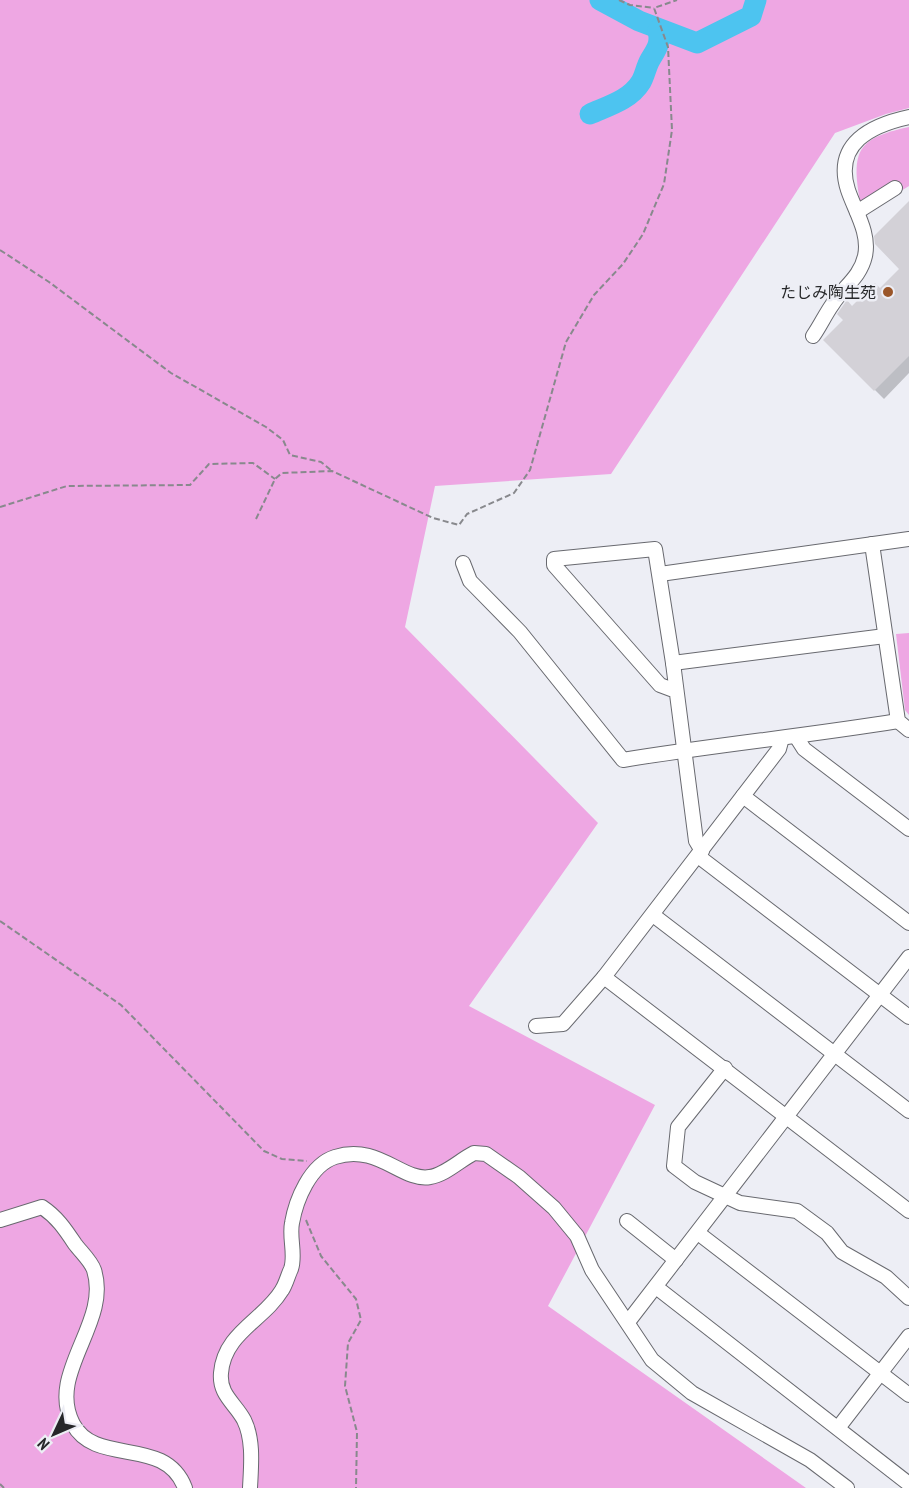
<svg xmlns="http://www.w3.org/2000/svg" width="909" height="1488" font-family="'PT Sans Narrow','Noto Sans JP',sans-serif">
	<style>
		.green { fill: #eea7e3 }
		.shadow { fill: #0003 }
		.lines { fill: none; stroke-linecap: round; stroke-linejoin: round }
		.river { stroke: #4dc4f0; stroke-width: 21 }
		.building { fill: #d3d1d7 }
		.minor-casing { stroke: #68696f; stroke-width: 16 }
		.path { stroke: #88898d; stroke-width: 2; stroke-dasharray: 6 3; stroke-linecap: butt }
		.minor { stroke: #fff; stroke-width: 14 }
		.poi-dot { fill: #9a5629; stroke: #edeef5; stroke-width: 2 }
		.labels { text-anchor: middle; stroke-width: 5; stroke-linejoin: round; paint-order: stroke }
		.poi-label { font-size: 16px; fill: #262729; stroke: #edeef5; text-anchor: end }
	</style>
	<rect width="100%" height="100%" fill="#edeef5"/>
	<!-- green -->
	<g class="green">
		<path d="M0,0H909V108L886,114L835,133L611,474L435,486L405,627L598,823L469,1006L655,1105L548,1306L806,1488H0Z"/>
		<path d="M909,127V186L873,208L860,202C851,151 857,138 909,127Z"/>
		<path d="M909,633V715L905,710L896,634Z"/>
	</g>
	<!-- shadow -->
	<path class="shadow" d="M909,203V373L884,399L825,340L845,320L852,308L880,290L902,269Z"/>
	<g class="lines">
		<!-- river -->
		<g class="river">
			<path d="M600,0L639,21L697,43L751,16L756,0"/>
			<path d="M590,114C608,106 630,100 641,82C645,75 646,67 650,60C657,48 661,44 658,30"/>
		</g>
	</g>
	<!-- building -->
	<path class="building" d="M909,201V356L874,391L823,340L843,320L837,314L847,300L852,306L875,283L880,288L899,269L875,244L874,236Z"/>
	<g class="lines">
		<defs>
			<g id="minor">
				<path d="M857,212L895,188"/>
				<path d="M813,336C820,326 825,315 832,305C843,287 860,278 865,256C870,233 855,211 848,190C833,143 872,125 909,117"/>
				<path d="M872,544L898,721L909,730"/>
				<path d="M463,563L470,581L520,632L623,760C714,745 806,736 898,721"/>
				<path d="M660,574L909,539"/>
				<path d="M673,663L885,636"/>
				<path d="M676,691L660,685L554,565V559L655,549L673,663L696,841L702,851"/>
				<path d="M782,738L779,749L604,977L909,1211"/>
				<path d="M797,738L804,749L909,829"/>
				<path d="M743,796L909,923"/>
				<path d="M698,856L909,1017"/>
				<path d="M653,915L909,1111"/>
				<path d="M536,1026L563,1024L604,977"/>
				<path d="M725,1068L678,1127L674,1166L695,1182L740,1203L797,1211L827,1233L842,1252L886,1277L909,1298"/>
				<path d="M0,1220L42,1207C57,1217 65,1229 75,1244C81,1252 91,1261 94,1270C111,1323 46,1373 73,1424C96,1467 165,1435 185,1488"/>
				<path d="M627,1221L676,1260"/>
				<path d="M698,1233L909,1395"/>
				<path d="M656,1287L909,1484"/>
				<path d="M628,1322L909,957"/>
				<path d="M838,1428L909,1336"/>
				<path d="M250,1488C251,1467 254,1440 244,1420C235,1403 219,1395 221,1373C224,1333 264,1320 282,1290C286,1284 288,1275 291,1269C296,1255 289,1238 292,1223C296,1200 310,1165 335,1157C378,1143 402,1182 430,1177C445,1175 460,1160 474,1153L486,1154L519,1177L554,1208L577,1236L592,1270L652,1360L692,1393L810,1460L847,1488"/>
			</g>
		</defs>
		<!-- minor casing -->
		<use href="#minor" class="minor-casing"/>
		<!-- path -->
		<g class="path">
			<path d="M619,0L630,5L654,8"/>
			<path d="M0,250L49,282L171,373L266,427L283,440L290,455L321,462L332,471"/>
			<path d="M0,507L67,486L190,485L209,464L253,463L275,479"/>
			<path d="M256,519L275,479L282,473L332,471L433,518L459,525L467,514L514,493L530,470L566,342L594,295L623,264L643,234L664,184L672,130L668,47L654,8L677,0"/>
			<path d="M0,921L121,1005L264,1151L282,1159L307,1161"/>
			<path d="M306,1220L321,1256L356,1299L361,1320L348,1343L345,1386L357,1432L356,1488"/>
			<path d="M0,1484L4,1488"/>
		</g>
		<!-- minor -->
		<use href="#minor" class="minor"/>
	</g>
	<!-- markers -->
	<circle class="poi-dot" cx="888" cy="292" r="6"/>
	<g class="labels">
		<!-- poi labels -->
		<g class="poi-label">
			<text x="876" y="298">たじみ陶生苑</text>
		</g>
	</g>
	<!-- north arrow -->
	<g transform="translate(54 1434) rotate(226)" stroke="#edeef5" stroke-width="4.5" paint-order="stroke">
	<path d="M0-4.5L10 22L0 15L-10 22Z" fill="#262729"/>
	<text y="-9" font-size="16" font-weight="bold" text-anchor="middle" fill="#262729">N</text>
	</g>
</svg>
